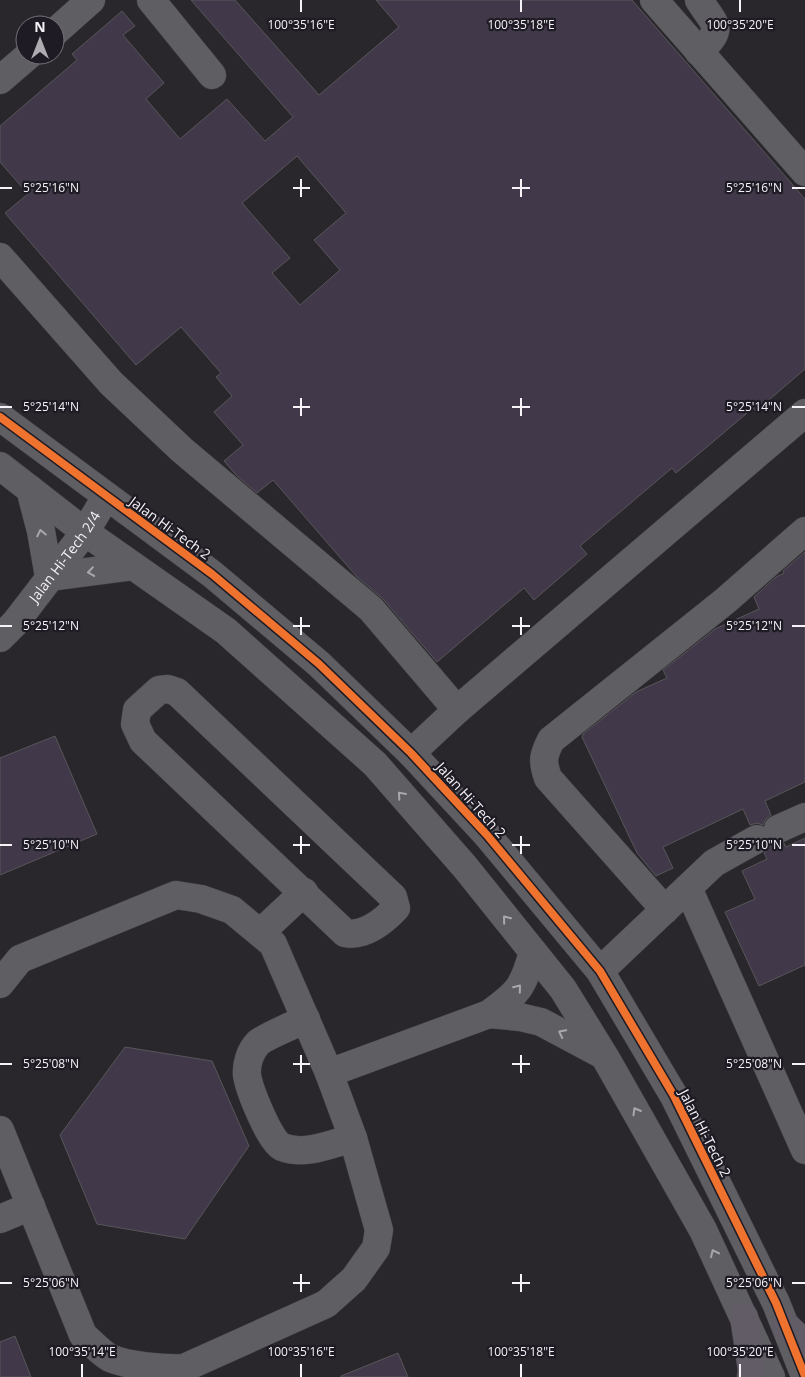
<svg xmlns="http://www.w3.org/2000/svg" width="805" height="1377" font-family="'Open Sans',sans-serif">
	<style>
		.building { fill: #413949; stroke: #58565a; fill-rule: evenodd }
		.lines { fill: none; stroke-linecap: round; stroke-linejoin: round }
		.minor-casing { stroke: #434145; stroke-width: 29 }
		.major-casing { stroke: #434145; stroke-width: 29 }
		.minor { stroke: #5f5e62; stroke-width: 28 }
		.major { stroke: #615c66; stroke-width: 28 }
		.cycleway-casing { stroke: #1f1b24; stroke-width: 11 }
		.cycleway { stroke: #ef722f; stroke-width: 8 }
		.oneway { stroke: #aaa8ad }
		.ticks { fill: none; stroke: #f5f2f8; stroke-width: 2 }
		.labels { text-anchor: middle; stroke-width: 4.5; stroke-linejoin: round; paint-order: stroke }
		.street-label { font-size: 14px; fill: #f5f2f8; stroke: #1f1b24 }
		.ticks-label { font-size: 12px; text-anchor: middle; fill: #f5f2f8; stroke: #1f1b24; stroke-width: 4.5; stroke-linejoin: round; paint-order: stroke }
	</style>
	<rect width="100%" height="100%" fill="#29262c"/>
	<!-- building -->
	<g class="building">
		<path d="M191,0H235L319,95L399,27L376,0H632L805,199V369L756,411L753,408L676,473L672,468L580,546L587,554L534,600L524,588L437,662L383,599L357,577L273,480L257,493L236,475L224,461L243,445L214,412L232,396L216,377L221,373L181,327L136,365L5,213L28,194L0,162V126L77,60L72,54L122,11L135,26L123,35L164,83L146,99L180,139L227,99L265,141L293,117ZM297,156L346,213L314,240L340,270L300,305L272,273L290,258L242,203Z"/>
		<path d="M805,552V782L765,801L771,815L766,819L763,825L757,823L750,825L743,809L663,847L673,868L656,876L637,853L582,737L583,734L636,692L667,678L663,670L715,629L759,609L754,597L776,577L784,573L783,571Z"/>
		<path d="M55,736L97,834L0,875V758Z"/>
		<path d="M805,838V965L759,986L725,912L755,899L742,871L767,859L764,853L770,847L772,843L777,845L784,843L786,847Z"/>
		<path d="M125,1047L212,1061L249,1146L185,1239L97,1224L60,1135Z"/>
		<path d="M15,1336L31,1377H0V1342Z"/>
		<path d="M398,1353L408,1377H341V1376Z"/>
	</g>
	<g class="lines">
		<defs>
			<g id="minor">
				<path d="M151,0L212,75"/>
				<path d="M654,0L805,172"/>
				<path d="M699,0C716,27 725,27 699,52"/>
				<path d="M55,32L91,0"/>
				<path d="M0,80L29,55"/>
				<path d="M0,257L111,383L182,450L371,609L457,710"/>
				<path d="M0,417L212,574L319,664L411,753L487,835L600,971L674,1096L776,1303L805,1376"/>
				<path d="M0,466L85,532L226,631L375,764L465,867L563,989L605,1057L703,1230L771,1377"/>
				<path d="M30,489L41,531L49,577L133,566"/>
				<path id="s1" d="M0,638L15,623L85,532L106,497"/>
				<path d="M168,689L177,692L393,897L396,908C384,921 364,937 345,933L143,741L135,724L137,710L159,690Z"/>
				<path d="M411,753L457,710L805,413"/>
				<path d="M778,829L805,817"/>
				<path d="M688,888L805,1150"/>
				<path d="M665,910L548,778C542,761 543,756 551,740L725,601L805,531"/>
				<path d="M260,933L304,892"/>
				<path d="M600,971L714,863L757,839"/>
				<path d="M0,984L20,959L176,895L201,899L232,910L273,944L329,1073L353,1138L379,1230L376,1248L354,1279L326,1304L184,1368C165,1369 128,1366 110,1358C101,1353 91,1342 83,1335L0,1130"/>
				<path d="M489,1014L520,1017L541,1022L601,1054"/>
				<path d="M306,1019C296,1024 264,1037 258,1043C250,1051 246,1065 247,1075C249,1089 270,1142 282,1147C305,1156 331,1144 353,1138"/>
				<path d="M329,1073L489,1014C518,993 523,988 533,952"/>
				<path d="M0,1219L31,1206"/>
			</g>
			<g id="major">
				<path d="M744,1317L752,1370L751,1377"/>
				<path d="M786,1326L805,1344"/>
			</g>
		</defs>
		<!-- minor casing -->
		<use href="#minor" class="minor-casing"/>
		<!-- major casing -->
		<use href="#major" class="major-casing"/>
		<!-- minor -->
		<use href="#minor" class="minor"/>
		<!-- major -->
		<use href="#major" class="major"/>
		<defs>
			<path id="cycleway" d="M0,417L212,574L319,664L411,753L487,835L600,971L674,1096L776,1303L805,1376"/>
		</defs>
		<!-- cycleway casing -->
		<use href="#cycleway" class="cycleway-casing"/>
		<!-- cycleway -->
		<use href="#cycleway" class="cycleway"/>
	</g>
	<!-- one-way arrows -->
	<defs><path id="oneway-chevron" d="M-2-3.5L2.5 0L-2 3.5" fill="none" stroke-width="1.6" stroke-linecap="round" stroke-linejoin="round" transform="scale(1.25)"/></defs>
	<g class="oneway">
		<use href="#oneway-chevron" transform="translate(41 533) rotate(-102)"/>
		<use href="#oneway-chevron" transform="translate(91 572) rotate(172)"/>
		<use href="#oneway-chevron" transform="translate(401 795) rotate(-131)"/>
		<use href="#oneway-chevron" transform="translate(506 919) rotate(-129)"/>
		<use href="#oneway-chevron" transform="translate(518 988) rotate(-51)"/>
		<use href="#oneway-chevron" transform="translate(562 1033) rotate(-153)"/>
		<use href="#oneway-chevron" transform="translate(636 1111) rotate(-120)"/>
		<use href="#oneway-chevron" transform="translate(714 1253) rotate(-115)"/>
	</g>
	<!-- ticks -->
	<path class="ticks" d="M301,0V12M521,0V12M740,0V12M301,179V197M521,179V197M0,188H12M293,188H310M512,188H530M792,188H805M301,398V416M521,398V416M0,407H12M293,407H310M512,407H530M792,407H805M301,617V635M521,617V635M0,626H12M293,626H310M512,626H530M792,626H805M301,836V854M521,836V854M0,845H12M293,845H310M512,845H530M792,845H805M301,1055V1073M521,1055V1073M0,1064H12M293,1064H310M512,1064H530M792,1064H805M301,1274V1292M521,1274V1292M0,1283H12M293,1283H310M512,1283H530M792,1283H805M82,1364V1377M301,1364V1377M521,1364V1377M740,1364V1377"/>
	<g class="labels">
		<!-- street labels -->
		<g class="street-label">
			<text transform="translate(170 528) rotate(36)" y="5">Jalan Hi-Tech 2</text>
			<text dy="5" stroke="none"><textPath href="#s1" startOffset="104">Jalan Hi-Tech 2/4</textPath></text>
			<text transform="translate(471 800) rotate(48)" y="5">Jalan Hi-Tech 2</text>
			<text transform="translate(705 1133) rotate(63)" y="5">Jalan Hi-Tech 2</text>
		</g>
	</g>
	<g class="ticks-label">
		<text x="301" y="29">100°35'16"E</text>
		<text x="521" y="29">100°35'18"E</text>
		<text x="740" y="29">100°35'20"E</text>
		<text x="51" y="192">5°25'16"N</text>
		<text x="754" y="192">5°25'16"N</text>
		<text x="51" y="411">5°25'14"N</text>
		<text x="754" y="411">5°25'14"N</text>
		<text x="51" y="630">5°25'12"N</text>
		<text x="754" y="630">5°25'12"N</text>
		<text x="51" y="849">5°25'10"N</text>
		<text x="754" y="849">5°25'10"N</text>
		<text x="51" y="1068">5°25'08"N</text>
		<text x="754" y="1068">5°25'08"N</text>
		<text x="51" y="1287">5°25'06"N</text>
		<text x="754" y="1287">5°25'06"N</text>
		<text x="82" y="1356">100°35'14"E</text>
		<text x="301" y="1356">100°35'16"E</text>
		<text x="521" y="1356">100°35'18"E</text>
		<text x="740" y="1356">100°35'20"E</text>
	</g>
	<!-- north arrow -->
	<g transform="translate(40 40)"><circle r="24" fill="#1f1b24" stroke="#757179"/>
	<path d="M0-4L9 19L0 12L-9 19Z" fill="#aeabb1"/>
	<text y="-8" font-size="14" font-weight="bold" text-anchor="middle" fill="#f5f2f8">N</text>
	</g>
</svg>
